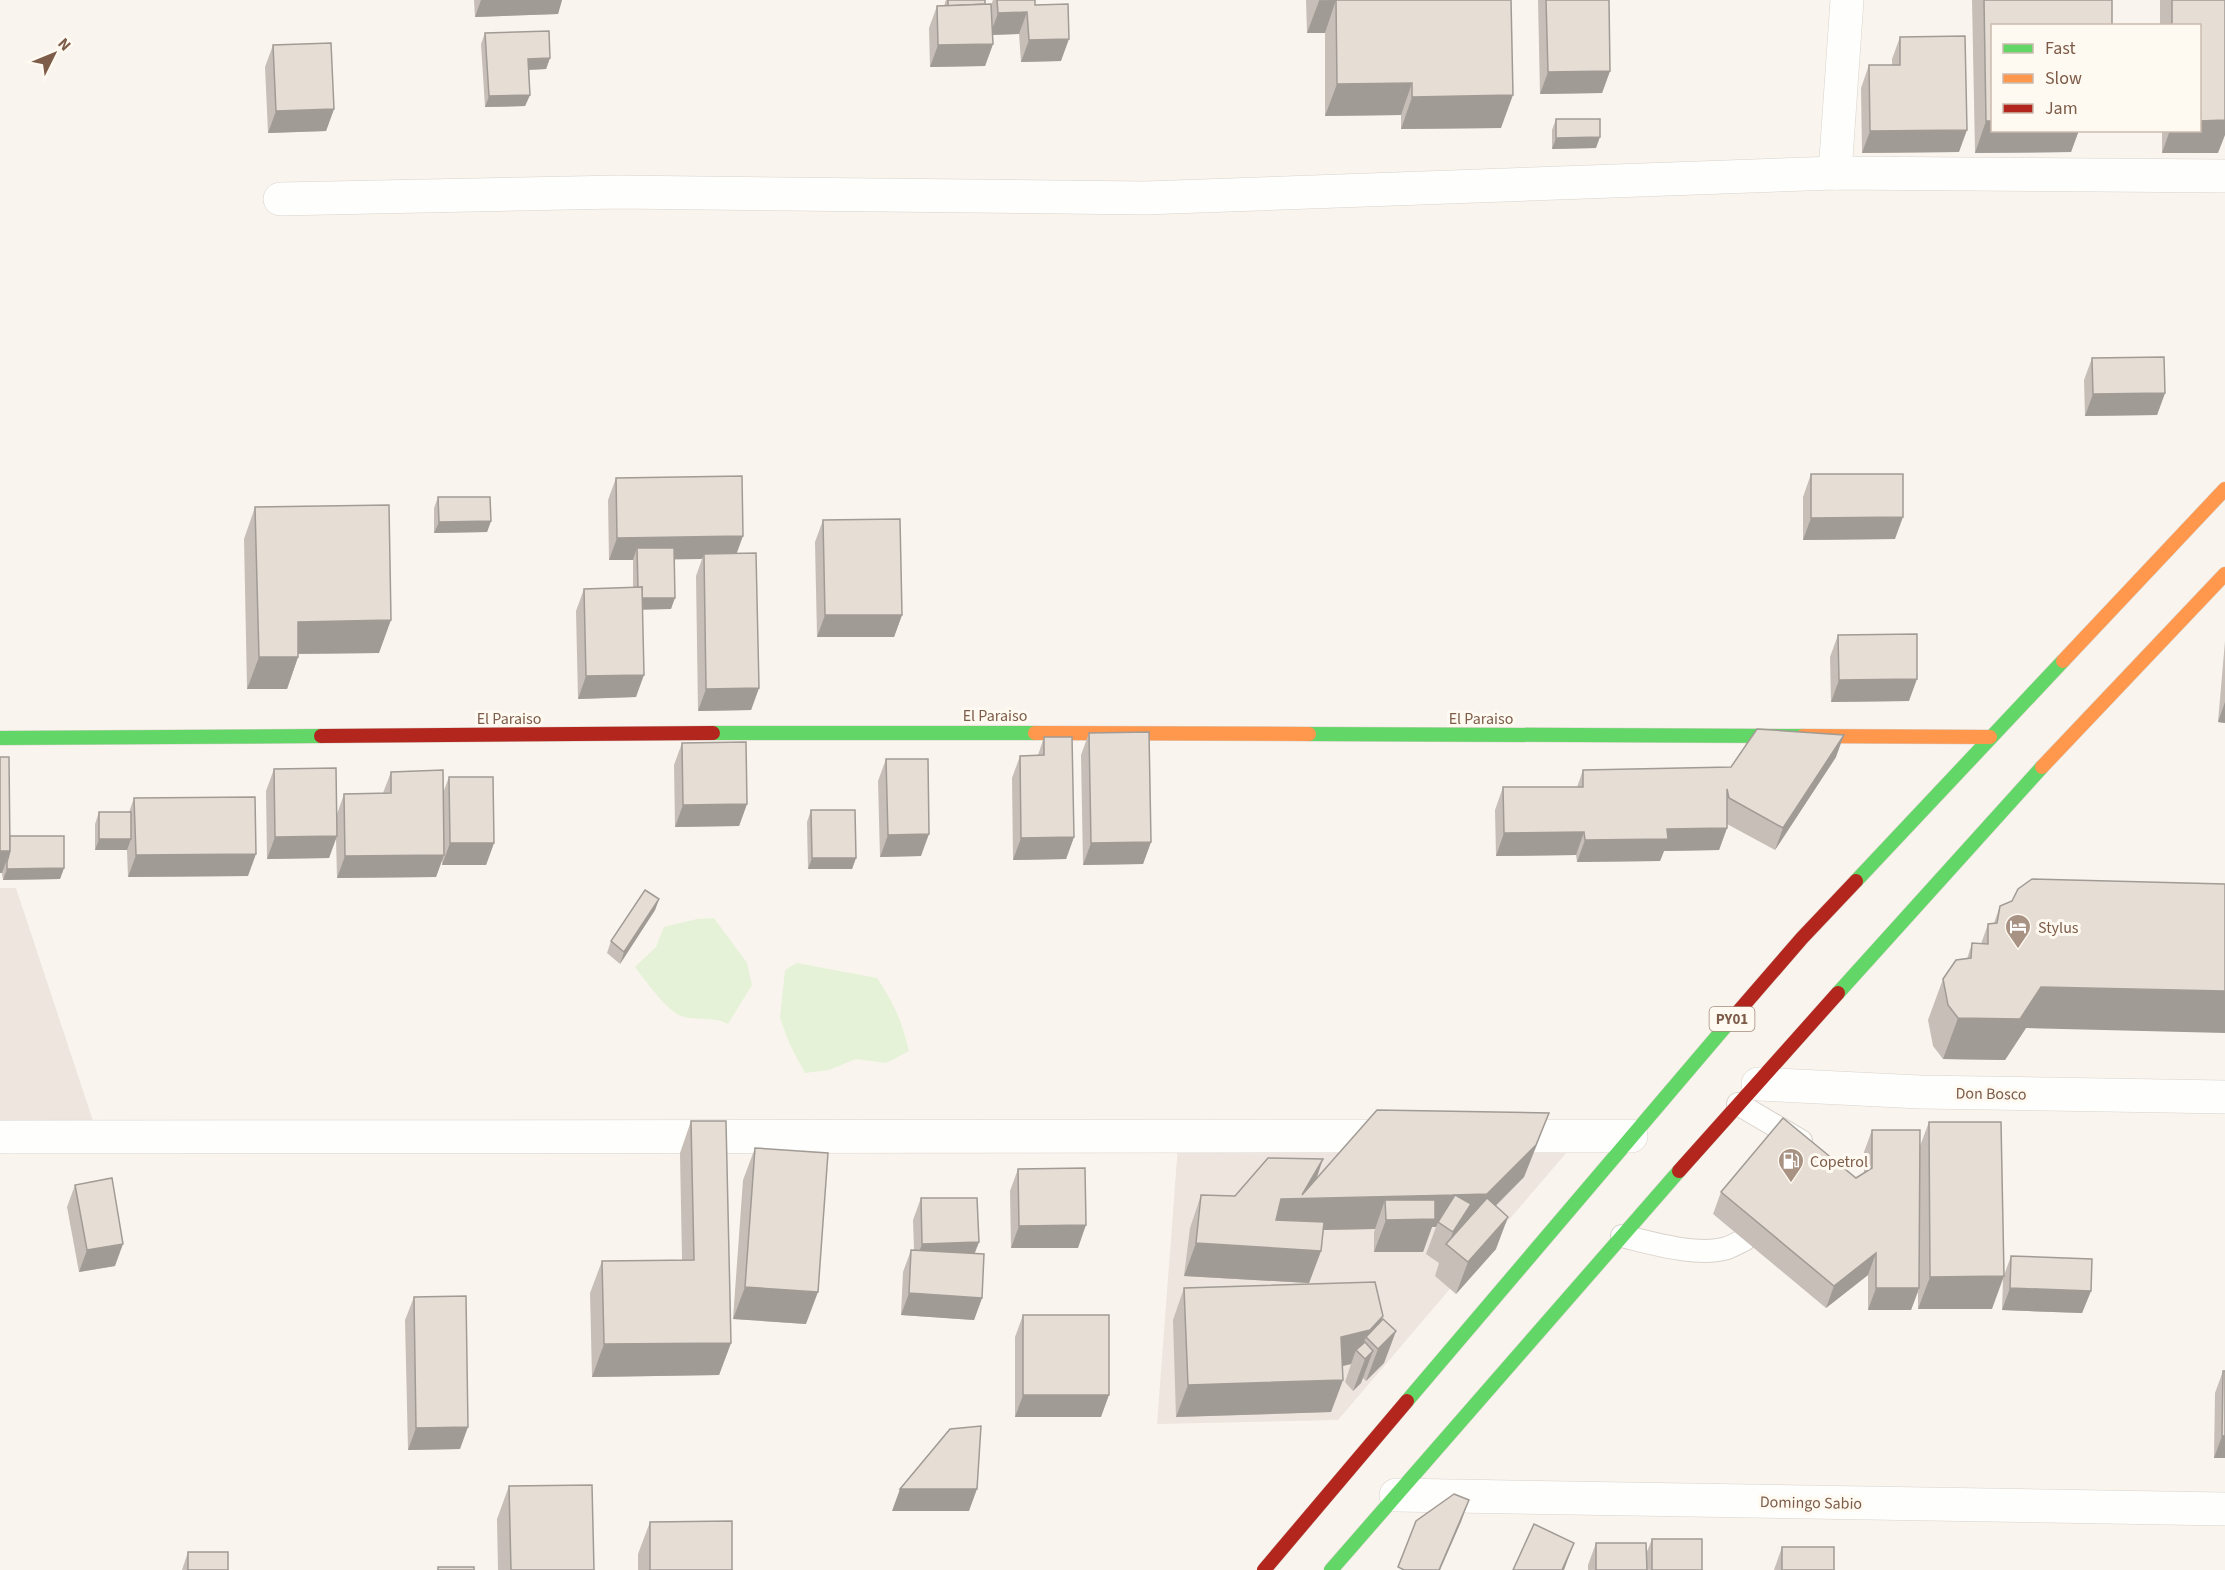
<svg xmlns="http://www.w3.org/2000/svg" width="2225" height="1570" font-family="'Source Sans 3',sans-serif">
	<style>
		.industrial { fill: #ede5de }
		.green { fill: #e5f2d7 }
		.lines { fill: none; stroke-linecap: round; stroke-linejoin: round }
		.lane-casing { stroke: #d9d2cc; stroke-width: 24 }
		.street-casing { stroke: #d9d2cc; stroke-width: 34 }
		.fast-casing { stroke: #d9d2ca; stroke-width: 15 }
		.slow-casing { stroke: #d9d2ca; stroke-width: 15 }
		.jam-casing { stroke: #d9d2ca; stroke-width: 15 }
		.lane { stroke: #fefefc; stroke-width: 22 }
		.street { stroke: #fefefc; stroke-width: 33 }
		.fast { stroke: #63d668; stroke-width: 14 }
		.slow { stroke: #ff974d; stroke-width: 14 }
		.jam { stroke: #b3261e; stroke-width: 14 }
		.wall { fill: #c6beb7 }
		.shaded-wall { fill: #a19b95 }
		.building { fill: #e6ddd5; stroke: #a19b95; stroke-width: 1.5 }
		.labels { text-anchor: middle; stroke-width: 6; stroke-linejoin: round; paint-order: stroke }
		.shield { fill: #fffaf1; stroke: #a48b7b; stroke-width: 1.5 }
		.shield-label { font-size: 15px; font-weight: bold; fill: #7d5c49 }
		.street-label { font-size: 16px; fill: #7d5c49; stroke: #fffaf1 }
		.poi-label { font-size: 16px; fill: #7d5c49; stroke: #fffaf1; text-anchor: start }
	</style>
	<rect width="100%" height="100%" fill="#f9f5ee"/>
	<!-- industrial -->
	<g class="industrial">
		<path d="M0,888H16L98,1136L0,1140Z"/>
		<path d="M1579,1138L1338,1420L1157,1424L1178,1145Z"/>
	</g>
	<!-- green -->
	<g class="green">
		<path d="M714,918L747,963L752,985L728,1024C713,1016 697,1021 681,1016C667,1011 645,980 635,967L656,947L664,927L697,919Z"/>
		<path d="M797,963L877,978C894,1003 902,1022 909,1051L886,1063L856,1059L829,1070L805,1073L790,1045L780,1018L785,970Z"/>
	</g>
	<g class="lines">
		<defs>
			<g id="lane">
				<path d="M1738,1104L1801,1141"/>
				<path d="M1622,1236C1651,1243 1698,1257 1727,1248C1733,1246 1739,1242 1744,1240"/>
			</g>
			<g id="street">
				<path d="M1835,173L1847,0"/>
				<path d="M280,199L618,192L1145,198L1835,173L2225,176"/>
				<path d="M1758,1084L1920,1092L2225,1097"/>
				<path d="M1496,1136H1631"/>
				<path d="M0,1137L1399,1136"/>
				<path d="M1396,1495L2225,1509"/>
			</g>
			<g id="fast">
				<path d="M713,733H1035"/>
				<path d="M1309,734L1803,736"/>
				<path d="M0,738L321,736"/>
				<path d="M1856,881L2063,661"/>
				<path d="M1838,993L2042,767"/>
				<path d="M1407,1401L1731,1020"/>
				<path d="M1331,1570L1679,1171"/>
			</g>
			<g id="slow">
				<path d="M2063,661L2225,489"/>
				<path d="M1035,733L1309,734"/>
				<path d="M1803,736L1990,737"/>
				<path d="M2042,767L2225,574"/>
			</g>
			<g id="jam">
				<path d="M321,736L713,733"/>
				<path d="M1731,1020L1802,938L1856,881"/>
				<path d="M1679,1171L1838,993"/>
				<path d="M1264,1570L1407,1401"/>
			</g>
		</defs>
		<!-- lane casing -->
		<use href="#lane" class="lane-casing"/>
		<!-- street casing -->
		<use href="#street" class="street-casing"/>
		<!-- fast casing -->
		<use href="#fast" class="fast-casing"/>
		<!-- slow casing -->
		<use href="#slow" class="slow-casing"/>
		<!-- jam casing -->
		<use href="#jam" class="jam-casing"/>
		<!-- lane -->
		<use href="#lane" class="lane"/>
		<!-- street -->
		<use href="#street" class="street"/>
		<!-- fast -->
		<use href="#fast" class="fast"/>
		<!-- slow -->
		<use href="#slow" class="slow"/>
		<!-- jam -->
		<use href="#jam" class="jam"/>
	</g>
	<!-- wall -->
	<g class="wall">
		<path d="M474,0H562L558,14L475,17Z"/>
		<path d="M946,0H985V4L991,5L993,0H1035V5L1061,61L1021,62L1019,34L992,35L993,44L985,66L930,67L929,28L937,6H944Z"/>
		<path d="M1306,0H1511L1501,128L1401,129V115L1325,116V33H1307Z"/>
		<path d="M1538,0H1609L1610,71L1602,93L1540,94Z"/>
		<path d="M1972,0H2112L1992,130H2079L2071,152L1975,153Z"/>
		<path d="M2160,0H2225L2218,153H2162V130H2199V26H2160Z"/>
		<path d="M485,33L550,58L546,69L529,70L530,95L525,106L485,107L481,44Z"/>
		<path d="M1900,37L1959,152L1862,153L1861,88L1869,65H1892V59Z"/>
		<path d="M273,45L334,109L326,131L268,133L265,67Z"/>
		<path d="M1556,119L1596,148L1552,149V130Z"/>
		<path d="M2092,358L2165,393L2157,415L2085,416L2084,380Z"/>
		<path d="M1811,474L1895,539L1803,540V497Z"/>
		<path d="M616,478L737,554L759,688L751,710L698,711L696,576L702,559H674L671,609H642L636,697L578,699L576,611L584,589L633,588V560H609L608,500Z"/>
		<path d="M438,497L491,521L487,532L434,533V508Z"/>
		<path d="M255,507L379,653L298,654V657L287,689H247L244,539Z"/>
		<path d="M823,520L902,615L894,637H817L815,542Z"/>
		<path d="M1838,635L1909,701L1831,702L1830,657Z"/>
		<path d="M2225,641V723L2218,722Z"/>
		<path d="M1089,733L1151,842L1143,864L1083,865L1081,755Z"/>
		<path d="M1044,737L1074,837L1066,859L1013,860L1012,778L1020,756L1038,755Z"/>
		<path d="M682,743L747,804L739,826L675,827L674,765Z"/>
		<path d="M1836,757L1775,850L1727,824V828L1719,850L1664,851L1660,861L1577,862L1576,855L1496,856L1495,810L1503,787H1577L1583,770L1731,767Z"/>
		<path d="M886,759L921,856L880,857L878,781Z"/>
		<path d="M274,769L337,814L344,794L383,793L391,772L443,793L449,777L494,843L486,865H442V860L436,877L337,878L336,838L329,858L267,859L266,791Z"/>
		<path d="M134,798L248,876L128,877L127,850H95V824L99,812H129Z"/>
		<path d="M811,810L856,858L852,869H808L807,822Z"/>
		<path d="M10,836L64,868L60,879L3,880L2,873Z"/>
		<path d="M659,899L655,910L620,964L607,953L611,941Z"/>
		<path d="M2000,906L2026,1028L2005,1060L1943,1059L1933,1046L1928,1020L1943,979L1967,959L1972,943L1981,944L1988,924L1994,923Z"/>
		<path d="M691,1121L731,1343L719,1375L592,1377L590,1293L602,1261L682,1260L680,1153Z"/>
		<path d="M1929,1122L1992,1309H1918V1292L1911,1310H1868V1275L1826,1308L1713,1214L1721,1192L1856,1178L1864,1173V1152L1872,1130L1920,1146Z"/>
		<path d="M1537,1145L1524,1177L1496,1206V1249L1456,1294L1435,1276L1439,1263L1426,1254L1436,1227H1432L1423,1252H1374V1232L1375,1229L1323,1230L1321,1251L1309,1283L1184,1276L1190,1228L1201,1195L1235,1196L1317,1178Z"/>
		<path d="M755,1148L806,1324L733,1319L743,1180Z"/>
		<path d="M1018,1169L1078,1248H1011L1010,1191Z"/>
		<path d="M75,1185L115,1266L79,1272L67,1207Z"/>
		<path d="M921,1198L979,1242L975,1253L982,1298L974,1320L901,1315L903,1272L911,1250H914L913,1220Z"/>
		<path d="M2011,1256L2091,1291L2082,1313L2002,1310L2003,1278Z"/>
		<path d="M1184,1288L1381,1320L1396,1331L1384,1363L1366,1381L1363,1378L1361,1383L1353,1391L1345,1382L1351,1364L1342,1366L1343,1380L1331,1412L1176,1417L1173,1320Z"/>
		<path d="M414,1297L460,1449L408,1450L405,1320Z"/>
		<path d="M1023,1315L1101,1417H1015V1337Z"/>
		<path d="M2223,1371H2225V1458H2214L2215,1393Z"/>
		<path d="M509,1486L594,1570H498L497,1519Z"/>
		<path d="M650,1522L732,1570H638V1554Z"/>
		<path d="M1652,1539L1702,1570H1588V1565L1596,1543L1646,1554Z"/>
		<path d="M1782,1547L1834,1570H1774Z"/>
		<path d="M188,1552L228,1570H182Z"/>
	</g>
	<!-- shaded-wall -->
	<g class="shaded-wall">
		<path d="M481,0H562L558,14L475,17Z"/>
		<path d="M1336,0L1325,33H1307L1319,1Z"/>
		<path d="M1027,12L1019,34L990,35L998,13Z"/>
		<path d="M1069,39L1061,61L1021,62L1029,40Z"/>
		<path d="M993,44L985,66L930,67L938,45Z"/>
		<path d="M550,58L546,69L524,70L528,59Z"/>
		<path d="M1610,71L1602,93L1540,94L1548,72Z"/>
		<path d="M1412,83L1401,115L1325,116L1337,84Z"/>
		<path d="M530,95L525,106L485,107L489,96Z"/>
		<path d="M1513,95L1501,128L1401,129L1412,97Z"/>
		<path d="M334,109L326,131L268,133L276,111Z"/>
		<path d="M2225,120V135L2218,153H2162L2170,130H2199V121Z"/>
		<path d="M1986,121H1992V130H2079L2071,152L1975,153Z"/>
		<path d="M1967,130L1959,152L1862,153L1870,131Z"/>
		<path d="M1600,137L1596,148L1552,149L1556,138Z"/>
		<path d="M2165,393L2157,415L2085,416L2093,394Z"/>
		<path d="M1903,517L1895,539L1803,540L1811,518Z"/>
		<path d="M491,521L487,532L434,533L439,522Z"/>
		<path d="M743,536L735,558L704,554L702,559L637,560V548L633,560H609L617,538Z"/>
		<path d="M638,598H675L671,609L634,610Z"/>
		<path d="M825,615H902L894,637H817Z"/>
		<path d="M391,620L379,653L286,654L298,622Z"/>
		<path d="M259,657H298L287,689H247Z"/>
		<path d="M644,675L636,697L578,699L586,676Z"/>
		<path d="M1917,679L1909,701L1831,702L1839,680Z"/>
		<path d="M759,688L751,710L698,711L706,689Z"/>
		<path d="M2225,702V723L2218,722Z"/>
		<path d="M1844,735L1836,757L1775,850L1783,828Z"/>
		<path d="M747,804L739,826L675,827L683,805Z"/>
		<path d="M1727,828L1719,850L1664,851L1660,861L1577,862L1585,840L1667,829Z"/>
		<path d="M1584,832L1576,855L1496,856L1504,833Z"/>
		<path d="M929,834L921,856L880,857L888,835Z"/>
		<path d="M337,836L329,858L267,859L275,837Z"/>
		<path d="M1074,837L1066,859L1013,860L1021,838Z"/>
		<path d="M99,839H131L127,850H95Z"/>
		<path d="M1151,842L1143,864L1083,865L1091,843Z"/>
		<path d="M450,843H494L486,865H442Z"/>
		<path d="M0,851H10L2,873H0Z"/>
		<path d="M256,854L248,876L128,877L136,855Z"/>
		<path d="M444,855L436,877L337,878L345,856Z"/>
		<path d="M812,858H856L852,869H808Z"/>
		<path d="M64,868L60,879L3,880L7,869Z"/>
		<path d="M659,899L655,910L620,964L624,952Z"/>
		<path d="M2041,987L2225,991V1033L2026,1028L2005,1060L1943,1059L1958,1018Z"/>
		<path d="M1549,1113L1524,1177L1475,1226L1448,1245L1453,1232L1455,1195Z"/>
		<path d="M1323,1159L1312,1192L1455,1195L1438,1222L1436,1227H1432L1423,1252H1374L1386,1220L1385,1200L1375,1229L1270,1231L1281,1199L1302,1195Z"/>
		<path d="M1508,1217L1496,1249L1456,1294L1468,1262Z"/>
		<path d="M1086,1225L1078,1248H1011L1019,1226Z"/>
		<path d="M979,1242L970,1264L914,1266L922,1244Z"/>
		<path d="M1196,1243L1321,1251L1309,1283L1184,1276Z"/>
		<path d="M123,1244L115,1266L79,1272L87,1250Z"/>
		<path d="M1876,1253L1868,1275L1826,1308L1834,1286Z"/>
		<path d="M2004,1276L1992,1309H1918L1930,1277Z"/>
		<path d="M745,1287L818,1292L806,1324L733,1319Z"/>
		<path d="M1876,1288H1919L1911,1310H1868Z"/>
		<path d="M2010,1288L2091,1291L2082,1313L2002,1310Z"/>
		<path d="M909,1293L982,1298L974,1320L901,1315Z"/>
		<path d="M1383,1316L1373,1344L1366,1337L1360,1353L1356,1350L1351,1364L1330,1369L1341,1337Z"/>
		<path d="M1396,1331L1384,1363L1366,1381L1378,1349Z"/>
		<path d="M731,1343L719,1375L592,1377L604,1344Z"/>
		<path d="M1373,1351L1361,1383L1353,1391L1365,1359Z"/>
		<path d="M1343,1380L1331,1412L1176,1417L1188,1385Z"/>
		<path d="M1023,1395H1109L1101,1417H1015Z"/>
		<path d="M468,1427L460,1449L408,1450L416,1428Z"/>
		<path d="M2222,1436H2225V1458H2214Z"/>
		<path d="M900,1489H977L969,1511H892Z"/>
		<path d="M1469,1500L1461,1522L1440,1570H1439Z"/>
		<path d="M1574,1543L1564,1570H1562Z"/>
	</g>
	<!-- building -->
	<g class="building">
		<path d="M948,0H985V4L948,6Z"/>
		<path d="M997,0H1035V5L1068,4L1069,39L1029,40L1027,12L998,13Z"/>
		<path d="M1319,0H1511L1513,95L1412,97V83L1337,84L1336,0Z"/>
		<path d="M1546,0H1609L1610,71L1548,72Z"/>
		<path d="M1984,0H2112V26H1992V121H1986Z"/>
		<path d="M2172,0H2225V120L2199,121V26H2172Z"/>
		<path d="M991,4L993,44L938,45L937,6Z"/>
		<path d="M549,31L550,58L528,59L530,95L489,96L485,33Z"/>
		<path d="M1965,36L1967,130L1870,131L1869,65H1900V37Z"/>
		<path d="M331,43L334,109L276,111L273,45Z"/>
		<path d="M1556,119H1600V137L1556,138Z"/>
		<path d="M2164,357L2165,393L2093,394L2092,358Z"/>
		<path d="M1811,474H1903V517L1811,518Z"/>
		<path d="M742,476L743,536L617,538L616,478Z"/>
		<path d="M438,497H490L491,521L439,522Z"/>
		<path d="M389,505L391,620L298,622V657H259L255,507Z"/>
		<path d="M900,519L902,615H825L823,520Z"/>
		<path d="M637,548H674L675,598H642V587L638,588Z"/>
		<path d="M756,553L759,688L706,689L704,554Z"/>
		<path d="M642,587L644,675L586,676L584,589Z"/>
		<path d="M1917,634V679L1839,680L1838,635Z"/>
		<path d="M1757,729L1844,735L1783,828L1729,798L1727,789V828L1667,829L1668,839L1585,840L1584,832L1504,833L1503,787H1583V770L1731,767Z"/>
		<path d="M1149,732L1151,842L1091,843L1089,733Z"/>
		<path d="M1044,737H1072L1074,837L1021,838L1020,756L1044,755Z"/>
		<path d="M746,742L747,804L683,805L682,743Z"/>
		<path d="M0,757H9L10,851H0Z"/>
		<path d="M886,759H928L929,834L888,835Z"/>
		<path d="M336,768L337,836L275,837L274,769Z"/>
		<path d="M443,770L444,855L345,856L344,794L391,793V772Z"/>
		<path d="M449,777H493L494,843H450Z"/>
		<path d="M255,797L256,854L136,855L134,798Z"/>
		<path d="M811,810H855L856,858H812Z"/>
		<rect x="99" y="812" width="32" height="27"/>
		<path d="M10,836H64V868L7,869V862L10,851Z"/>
		<path d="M2032,879L2225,884V991L2041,987L2020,1019L1958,1018L1948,1005L1943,979L1956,960L1971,958L1972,943L1988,944V924L1997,923L2000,906L2012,901L2018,889Z"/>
		<path d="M645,890L659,899L624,952L611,941Z"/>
		<path d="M1377,1110L1549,1113L1536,1145L1487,1194L1455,1195L1471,1204L1453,1232L1438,1222L1455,1195L1281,1199L1276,1220L1324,1222L1321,1251L1196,1243L1201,1195L1235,1196L1268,1158L1323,1159L1302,1195Z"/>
		<path d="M1783,1118L1856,1178L1872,1168V1130H1920L1919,1288H1876V1253L1834,1286L1721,1192Z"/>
		<path d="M691,1121H726L731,1343L604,1344L602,1261L694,1260Z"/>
		<path d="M1929,1122H2001L2004,1276L1930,1277Z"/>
		<path d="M755,1148L828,1153L818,1292L745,1287Z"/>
		<path d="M1085,1168L1086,1225L1019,1226L1018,1169Z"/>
		<path d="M112,1178L123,1244L87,1250L75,1185Z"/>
		<path d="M921,1198H977L979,1242L922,1244Z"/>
		<path d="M1487,1198L1508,1217L1468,1262L1446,1244Z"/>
		<path d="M1385,1200H1435V1219L1386,1220Z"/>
		<path d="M911,1250L984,1254L982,1298L909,1293Z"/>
		<path d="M2011,1256L2092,1259L2091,1291L2010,1288Z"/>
		<path d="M1375,1282L1383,1316L1370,1330L1341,1337L1343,1380L1188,1385L1184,1288Z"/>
		<path d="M466,1296L468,1427L416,1428L414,1297Z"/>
		<rect x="1023" y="1315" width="86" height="80"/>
		<path d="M1383,1319L1396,1331L1378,1349L1366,1337Z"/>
		<path d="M1365,1342L1373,1351L1365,1359L1356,1350Z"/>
		<path d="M2223,1371H2225V1436H2222Z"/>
		<path d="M981,1426L977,1489H900L950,1429Z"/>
		<path d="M592,1485L594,1570H511L509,1486Z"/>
		<path d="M1454,1494L1469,1500L1439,1570H1404L1398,1567L1416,1521Z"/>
		<path d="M732,1521V1570H650V1522Z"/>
		<path d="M1534,1524L1574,1543L1562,1570H1513Z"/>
		<rect x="1652" y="1539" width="50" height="31"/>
		<path d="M1596,1543H1646L1647,1570H1596Z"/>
		<rect x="1782" y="1547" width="52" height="23"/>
		<rect x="188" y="1552" width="40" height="18"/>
		<rect x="438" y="1567" width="36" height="3"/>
	</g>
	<!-- icons -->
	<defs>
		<symbol id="hotel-pin" viewBox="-11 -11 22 30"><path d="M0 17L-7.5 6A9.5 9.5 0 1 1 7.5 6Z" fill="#a89283" stroke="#fffaf1"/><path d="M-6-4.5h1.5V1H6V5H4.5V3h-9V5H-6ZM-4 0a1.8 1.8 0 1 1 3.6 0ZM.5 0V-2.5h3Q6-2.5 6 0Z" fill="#fff"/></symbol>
		<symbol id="fuel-pin" viewBox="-11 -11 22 30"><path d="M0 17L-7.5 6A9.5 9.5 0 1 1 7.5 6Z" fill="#a89283" stroke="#fffaf1"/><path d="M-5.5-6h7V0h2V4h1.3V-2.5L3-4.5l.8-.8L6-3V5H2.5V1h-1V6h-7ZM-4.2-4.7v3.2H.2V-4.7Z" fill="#fff"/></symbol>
	</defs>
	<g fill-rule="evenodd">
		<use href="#hotel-pin" x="2003" y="912" width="30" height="40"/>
		<use href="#fuel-pin" x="1776" y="1146" width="30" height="40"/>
	</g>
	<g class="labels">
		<!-- shield labels -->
		<rect class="shield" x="1709.5" y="1007" width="45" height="24" rx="4.5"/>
		<g class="shield-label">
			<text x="1732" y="1024">PY01</text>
		</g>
		<!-- street labels -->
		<g class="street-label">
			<text x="995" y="721">El Paraiso</text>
			<text x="509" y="724">El Paraiso</text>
			<text x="1481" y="724">El Paraiso</text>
			<text transform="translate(1991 1093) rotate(1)" y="6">Don Bosco</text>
			<text transform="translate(1811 1502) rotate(1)" y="6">Domingo Sabio</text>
		</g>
		<!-- poi labels -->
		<g class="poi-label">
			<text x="2038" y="933">Stylus</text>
			<text x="1810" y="1167">Copetrol</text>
		</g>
	</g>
	<!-- legend -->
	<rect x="1991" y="24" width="210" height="108" fill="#fffaf1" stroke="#cbbbae" stroke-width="1.5"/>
	<rect x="2003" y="44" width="30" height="9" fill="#63d668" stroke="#cbbbae" stroke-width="1.5"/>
	<text x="2045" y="54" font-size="18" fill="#7d5c49">Fast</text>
	<rect x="2003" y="74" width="30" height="9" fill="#ff974d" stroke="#cbbbae" stroke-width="1.5"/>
	<text x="2045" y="84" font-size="18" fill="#7d5c49">Slow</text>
	<rect x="2003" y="104" width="30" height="9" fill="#b3261e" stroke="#cbbbae" stroke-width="1.5"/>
	<text x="2045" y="114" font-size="18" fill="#7d5c49">Jam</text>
	<!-- north arrow -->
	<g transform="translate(54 54) rotate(47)" stroke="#fffaf1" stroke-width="4.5" paint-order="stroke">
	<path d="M0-4.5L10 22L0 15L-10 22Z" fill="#7d5c49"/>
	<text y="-9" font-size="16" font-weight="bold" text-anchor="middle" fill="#7d5c49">N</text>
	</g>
</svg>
